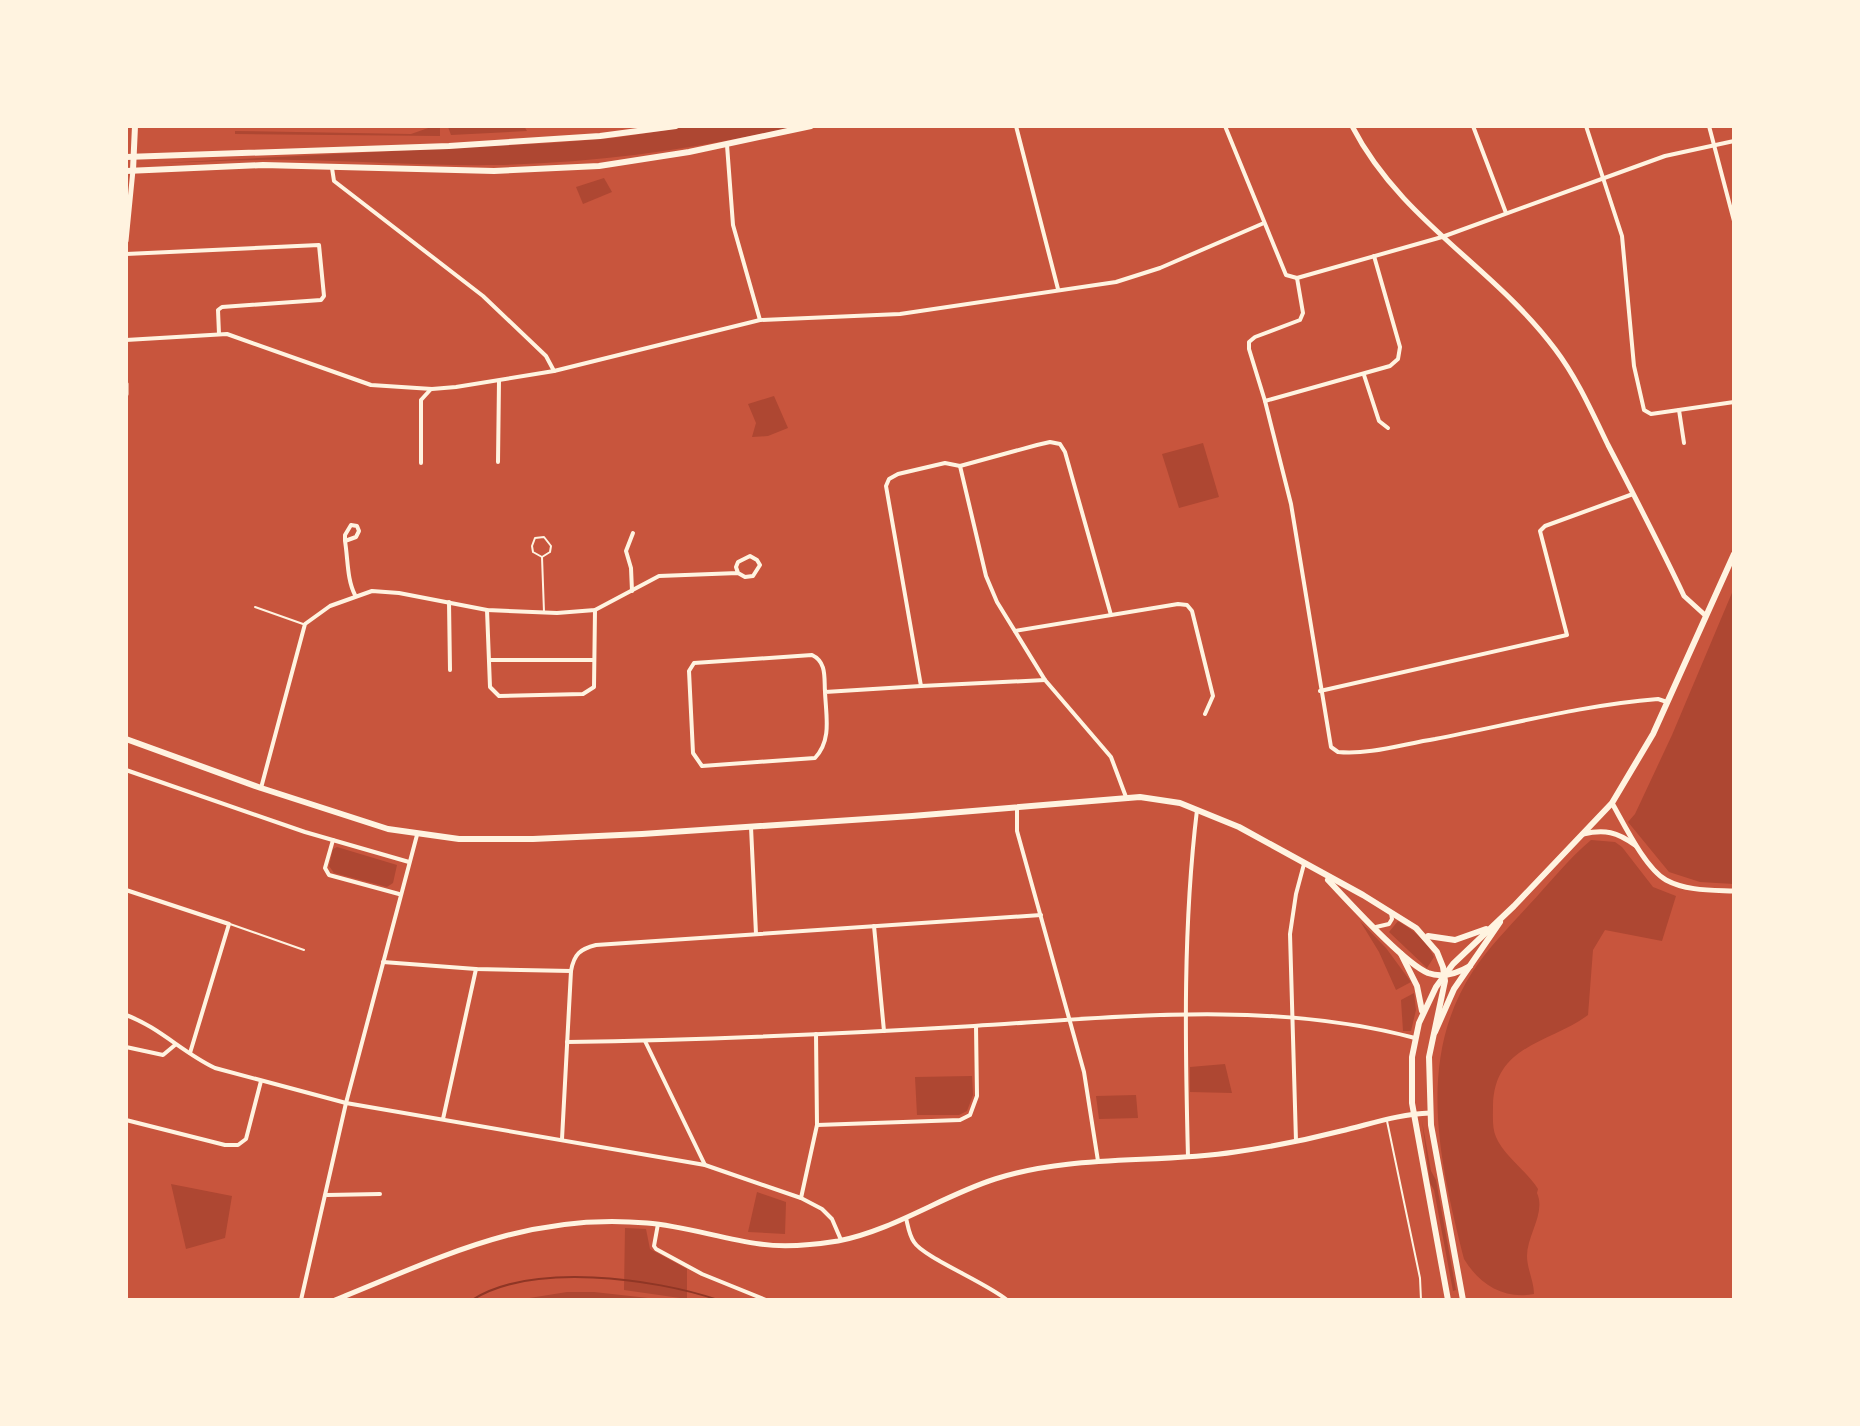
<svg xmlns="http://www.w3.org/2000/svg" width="1860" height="1426" font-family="'PT Sans',sans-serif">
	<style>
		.green { fill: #ae4732 }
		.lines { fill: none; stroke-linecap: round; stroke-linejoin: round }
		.stream { stroke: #8f3625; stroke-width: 2 }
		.service { stroke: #fff3e0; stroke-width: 2 }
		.minor { stroke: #fff3e0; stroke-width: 4 }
		.tertiary { stroke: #fff3e0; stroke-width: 5 }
		.secondary { stroke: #fff3e0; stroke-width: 6 }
		.primary { stroke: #fff3e0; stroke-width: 6 }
	</style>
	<rect width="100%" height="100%" fill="#c8553d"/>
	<!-- green -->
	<g class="green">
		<path d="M434,126H440V136L235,134V131L411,134Z"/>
		<path d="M524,126L527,131L451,135L448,127Z"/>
		<path d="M694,126H797C698,149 597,163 496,165C429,166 362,161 295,160C250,159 206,162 161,163L551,143L614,138Z"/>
		<path d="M604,178L612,192L583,204L576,187Z"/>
		<path d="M774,396L788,428L768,436L752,437L756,423L748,404Z"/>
		<path d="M1203,443L1219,497L1179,508L1162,454Z"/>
		<path d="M1734,588V884L1700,882L1669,872L1628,822L1635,814L1672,735Z"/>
		<path d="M1591,840L1615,842L1622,847L1653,887L1676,896L1662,941L1605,930L1593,950L1588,1015C1551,1043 1494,1044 1493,1106C1493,1116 1492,1128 1496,1137C1504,1156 1527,1171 1538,1189L1537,1193C1546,1213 1527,1235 1527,1256C1527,1269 1534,1281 1534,1294C1504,1300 1479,1284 1464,1259C1440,1163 1415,1060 1473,971C1489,947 1509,927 1528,906C1549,884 1568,859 1591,840Z"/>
		<path d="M337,847L397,865L393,883L387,887L334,873L329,866L333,849Z"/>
		<path d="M1360,921L1386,948L1411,982L1396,990L1379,952Z"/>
		<path d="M1398,921C1415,932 1426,939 1434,957L1427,968L1389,932Z"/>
		<path d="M1414,993L1416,1010L1411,1031H1403L1401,1000Z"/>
		<path d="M1225,1064L1232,1093L1190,1092V1067Z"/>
		<path d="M972,1076L973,1095L967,1111L959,1115H917L915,1077Z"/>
		<path d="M1136,1095L1138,1118L1099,1119L1096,1096Z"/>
		<path d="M1422,1121L1431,1171L1436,1180L1456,1290L1453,1291L1434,1190L1430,1183Z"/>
		<path d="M171,1184L232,1196L225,1238L186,1249Z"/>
		<path d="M757,1192L786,1202L785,1234L748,1232Z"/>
		<path d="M625,1228L646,1229L650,1249L687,1269V1299L624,1290Z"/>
		<path d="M567,1292H594L666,1300H517Z"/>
	</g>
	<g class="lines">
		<!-- stream -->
		<path class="stream" d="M472,1300C531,1262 654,1278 718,1300"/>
		<!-- service -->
		<g class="service">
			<path d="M542,557L550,552L551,546L544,537L535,538L532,546L533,552L542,557L544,612"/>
			<path d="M255,607L303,624"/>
			<path d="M230,924L304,950"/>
			<path d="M1387,1121L1420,1278L1421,1300"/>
		</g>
		<!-- minor -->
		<g class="minor">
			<path d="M1016,126L1058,289"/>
			<path d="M1225,126L1286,275L1297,278"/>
			<path d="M1473,126L1506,213"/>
			<path d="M1586,126L1622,236L1634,366L1644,410L1651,414L1734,402"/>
			<path d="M1709,126L1734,221"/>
			<path d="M727,145L733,225L760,320"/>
			<path d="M332,168L334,181L483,296L546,356L554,371"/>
			<path d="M126,254L319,245L324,296L321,300L222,307L218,310L219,334"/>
			<path d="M1297,278L1303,313L1300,320L1255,337L1249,342V349L1265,401L1291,504L1331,747L1338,752C1370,755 1403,744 1435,739C1509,725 1582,705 1658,699L1667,702"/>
			<path d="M1297,278L1442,237L1665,156L1734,141"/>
			<path d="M126,340L227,334L371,385L432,389L456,387L554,371L760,320L900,314L1116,282L1160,268L1264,223"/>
			<path d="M1364,375L1379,421L1388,428"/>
			<path d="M1265,401L1390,366L1398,359L1400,347L1374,256"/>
			<path d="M1679,410L1684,443"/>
			<path d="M498,462L499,381"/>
			<path d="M421,463V400L431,389"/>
			<path d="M960,466L986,576L997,602L1045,680L1111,757L1126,797"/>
			<path d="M345,541V535L351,525L357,526L359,531L356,537L345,541C348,559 347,580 355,595"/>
			<path d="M632,591L631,568L626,551L633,533"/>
			<path d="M449,602L450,670"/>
			<path d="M487,610L490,687L499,696L583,694L594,687L595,610"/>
			<path d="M1015,631L1178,604L1187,605L1192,611L1213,696L1205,714"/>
			<path d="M489,660H594"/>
			<path d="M1045,680L921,686L886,486L889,479L898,474L945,463L960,466L1037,445L1050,442L1060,444L1065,452L1111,615"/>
			<path d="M1320,691L1567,635L1540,531L1545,526L1633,494"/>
			<path d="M825,692C824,678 827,662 812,655L694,663L689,671L693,753L702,766L815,758C832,740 826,716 825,692L921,686"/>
			<path d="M126,770L305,832L409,862"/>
			<path d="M261,788L305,624L330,606L372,591L399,593L487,610L557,613L595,610L659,576L738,573L745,577L753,576L760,565L757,560L750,556L738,562L736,567L738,573"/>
			<path d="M1017,807V831L1084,1072L1098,1161"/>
			<path d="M751,827L756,934"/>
			<path d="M333,840L325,868L329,875L399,894"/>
			<path d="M126,890L229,924L190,1053"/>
			<path d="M874,926L884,1031"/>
			<path d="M1376,927L1389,924L1392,919L1391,913"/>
			<path d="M383,962L476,969L571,971C574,954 580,949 596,945L1041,915"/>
			<path d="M126,1015C159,1027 183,1053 215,1068L346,1103L705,1165L801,1198L822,1209L832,1219L841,1240"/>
			<path d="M645,1041L705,1165"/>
			<path d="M567,1042C703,1040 838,1034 974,1026C1119,1017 1272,1000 1415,1038"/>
			<path d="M126,1047L163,1055L175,1045"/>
			<path d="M443,1119L476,969"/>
			<path d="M126,1120L225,1145H238L246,1139L261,1081"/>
			<path d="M817,1125L960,1120L970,1115L977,1096L976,1026"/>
			<path d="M562,1139L571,971"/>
			<path d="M1296,1141L1290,934L1296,894L1304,864"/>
			<path d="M1188,1157C1185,1041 1183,926 1197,810"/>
			<path d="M327,1195L380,1194"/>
			<path d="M801,1198L817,1125L816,1034"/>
			<path d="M906,1218C908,1226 909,1235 914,1242C923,1257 987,1283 1007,1300"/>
			<path d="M658,1224L654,1246L656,1249L702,1274L766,1300"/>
			<path d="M301,1300L346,1103L417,835"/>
		</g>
		<!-- tertiary -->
		<g class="tertiary">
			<path d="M1352,126C1401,221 1493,266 1555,349C1577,378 1592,412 1608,445C1634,495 1660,545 1684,596L1706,616"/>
			<path d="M126,241L133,170"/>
			<path d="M126,384V394"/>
			<path d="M1612,803C1624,824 1645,868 1666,880C1686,891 1712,890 1734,891"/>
			<path d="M1583,834C1605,829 1617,832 1635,845"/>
			<path d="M335,1300C442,1257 528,1212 647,1223C685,1226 722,1239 760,1244C785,1248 813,1245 838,1241C894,1230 942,1196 995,1179C1073,1154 1155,1164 1235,1152C1270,1147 1306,1140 1341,1131C1371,1124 1399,1114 1430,1113"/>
		</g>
		<!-- secondary -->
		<g class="secondary">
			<path d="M133,170L135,126"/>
			<path d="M126,739L261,788L388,829L459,839H533L642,834L912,816L1140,797L1180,803L1239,827L1363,895L1416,928L1437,952L1443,967L1445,981L1429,1057L1431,1125L1463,1300"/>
			<path d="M1328,880C1349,902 1404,963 1428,973C1442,978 1458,973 1470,966"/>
			<path d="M1428,936L1455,940L1486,929"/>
			<path d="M1401,954L1417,986L1422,1011"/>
			<path d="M1435,1032L1454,989L1500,922"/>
			<path d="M1448,1300L1412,1103V1057L1419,1023L1436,987L1453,964L1514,906L1612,803L1653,734L1734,554"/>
		</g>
		<!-- primary -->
		<g class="primary">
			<path d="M126,157L449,146L600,136L676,126"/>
			<path d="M126,171L263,165L494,171L599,166L689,152L811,126"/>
		</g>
	</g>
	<!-- border -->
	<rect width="1860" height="1426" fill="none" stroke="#fff3e0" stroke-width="256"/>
</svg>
